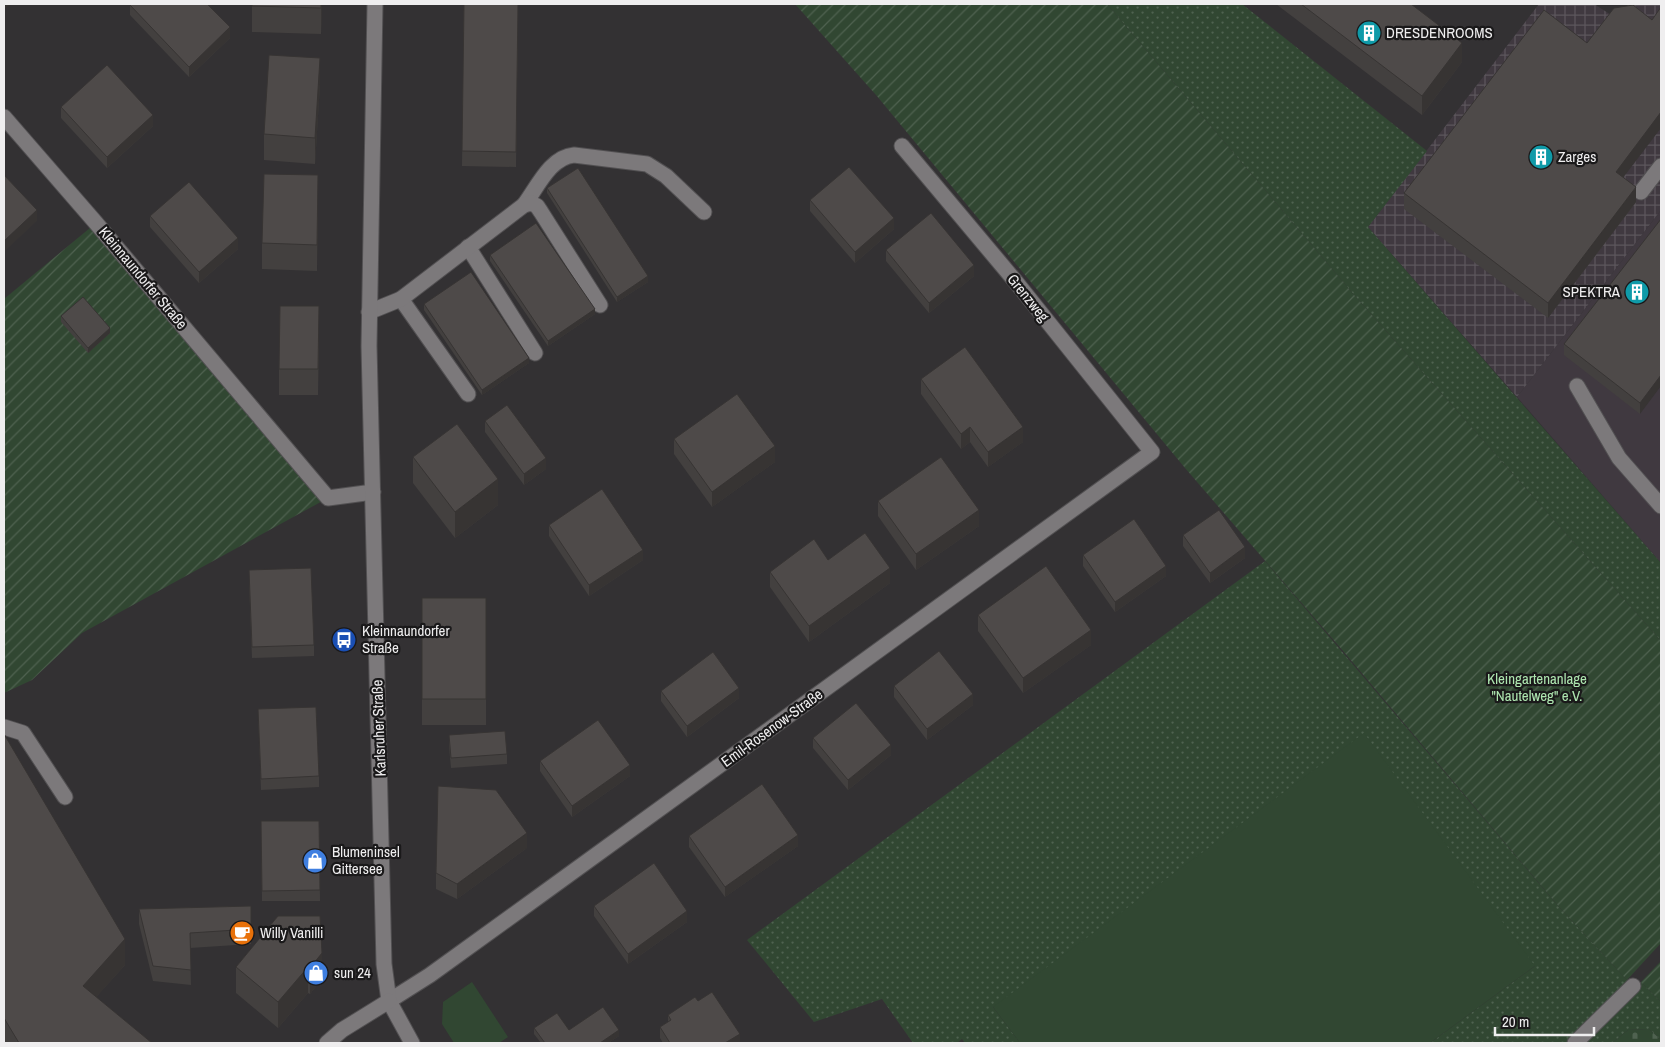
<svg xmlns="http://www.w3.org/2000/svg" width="1665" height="1047" font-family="'Archivo Narrow',sans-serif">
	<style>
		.built { fill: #403940 }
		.industrial { fill: url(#industrial-grid) }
		.grass { fill: url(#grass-dots) }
		.cemetery { fill: url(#cemetery-stones) }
		.park { fill: #314732 }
		.garden { fill: url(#garden-furrows) }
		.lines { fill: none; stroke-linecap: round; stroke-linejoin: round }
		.lane-casing { stroke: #525052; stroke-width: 17 }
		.street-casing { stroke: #525052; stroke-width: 17 }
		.secondary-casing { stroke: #525052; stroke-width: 17 }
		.lane { stroke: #7c797b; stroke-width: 15 }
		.street { stroke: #7c797b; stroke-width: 15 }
		.secondary { stroke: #7c797b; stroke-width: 15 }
		.wall { fill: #43403f }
		.shaded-wall { fill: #373433 }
		.building { fill: #4e4a49; stroke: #373433 }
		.labels { text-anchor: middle; stroke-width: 4.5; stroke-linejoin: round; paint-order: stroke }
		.poi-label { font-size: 15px; fill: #efeeef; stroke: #1a191a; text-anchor: start }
		.street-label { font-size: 15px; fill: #efeeef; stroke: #1a191a }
		.park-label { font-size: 15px; fill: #aee6b0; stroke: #1a191a }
	</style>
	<defs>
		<pattern id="industrial-grid" width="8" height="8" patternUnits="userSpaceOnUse" patternTransform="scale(1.25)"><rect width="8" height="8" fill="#403940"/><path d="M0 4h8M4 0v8" fill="none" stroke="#5c565c"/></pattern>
		<pattern id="grass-dots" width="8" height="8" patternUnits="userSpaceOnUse" patternTransform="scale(1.25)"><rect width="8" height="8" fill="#314732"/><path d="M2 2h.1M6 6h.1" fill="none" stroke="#4f6250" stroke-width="1.8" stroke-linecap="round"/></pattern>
		<pattern id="cemetery-stones" width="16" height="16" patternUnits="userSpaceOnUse" patternTransform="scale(1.25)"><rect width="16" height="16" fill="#314732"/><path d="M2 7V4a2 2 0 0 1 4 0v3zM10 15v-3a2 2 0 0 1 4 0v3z" fill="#4f6250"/></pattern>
		<pattern id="garden-furrows" width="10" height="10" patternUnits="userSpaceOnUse" patternTransform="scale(1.25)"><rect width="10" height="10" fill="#314732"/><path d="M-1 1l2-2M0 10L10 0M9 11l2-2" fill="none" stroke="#4f6250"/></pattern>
	</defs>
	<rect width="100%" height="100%" fill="#333133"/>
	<!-- built -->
	<path class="built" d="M1661,210V563L1517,397Z"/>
	<!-- industrial -->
	<path class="industrial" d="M1539,4H1594L1616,18L1629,4H1661V210L1517,397L1368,227Z"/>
	<!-- grass -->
	<g class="grass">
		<path d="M1107,4H1242L1427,151L1368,227L1661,563V641L1355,296Z"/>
		<path d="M1265,561L1560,908L1627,980L1633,986L1641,982L1661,1002V1040L1649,1029L1628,1030L1612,1043H1430L1535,966L993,1007L1020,1043H965L962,1039L957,1043H913L882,999L814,1022L747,940Z"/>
	</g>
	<!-- cemetery -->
	<path class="cemetery" d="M1649,1029L1661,1040V1043H1612L1628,1030Z"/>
	<!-- park -->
	<g class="park">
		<path d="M1364,733L1535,966L1430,1043H1020L993,1007Z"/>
		<path d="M472,982L508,1037L499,1043H454L442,1024L443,1002Z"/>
	</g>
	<!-- garden -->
	<g class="garden">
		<path d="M795,4H1107L1355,296L1661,641V943L1627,980L1560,908L1343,651L1185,468L876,95Z"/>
		<path d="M96,223L328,498L82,633L32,680L4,693V299Z"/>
		<path d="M1661,961V1002L1641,982Z"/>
	</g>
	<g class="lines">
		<defs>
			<g id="lane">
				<path d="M1641,192L1661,166"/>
				<path d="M524,205C537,188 550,157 574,155L647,164L666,176L704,212"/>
				<path d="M468,247L535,353"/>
				<path d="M401,299L468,394"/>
				<path d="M369,312L401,299L524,205L531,203L537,206L541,212L600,305"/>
				<path d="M1577,386L1619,458L1661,506"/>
				<path d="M4,727L23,733L65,797"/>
			</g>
			<g id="street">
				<path d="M4,117L96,223L328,498L373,492"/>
				<path d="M389,1001L430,975L538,897L1152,452L1016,282L902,146"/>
				<path d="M1575,1043L1633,986"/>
			</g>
			<g id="secondary">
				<path d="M375,4L369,346L384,964L389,1001L412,1043"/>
				<path d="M327,1043L342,1030L389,1001"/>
			</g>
		</defs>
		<!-- lane casing -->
		<use href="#lane" class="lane-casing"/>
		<!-- street casing -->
		<use href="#street" class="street-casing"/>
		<!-- secondary casing -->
		<use href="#secondary" class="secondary-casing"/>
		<!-- lane -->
		<use href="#lane" class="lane"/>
		<!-- street -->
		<use href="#street" class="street"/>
		<!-- secondary -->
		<use href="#secondary" class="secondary"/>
	</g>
	<!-- wall -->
	<g class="wall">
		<path d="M252,4H322L321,34L252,32Z"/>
		<path d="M464,4H518L516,167L462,166Z"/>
		<path d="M1276,4H1411L1462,62L1422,115Z"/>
		<path d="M130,5L230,38L189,77L130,15Z"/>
		<path d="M1652,20L1623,177L1636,202L1548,318L1404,209V193L1587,43Z"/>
		<path d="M320,84L315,164L264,160V134Z"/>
		<path d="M61,107L153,126L107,168L61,118Z"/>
		<path d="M547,188L648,282L617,302L547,193Z"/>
		<path d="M810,200L894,229L855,263L810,211Z"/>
		<path d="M318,201L317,271L262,269V243Z"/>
		<path d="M150,216L238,249L199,283L150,227Z"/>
		<path d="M1661,219L1640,414L1564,355V344Z"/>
		<path d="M886,250L974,276L929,313L886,261Z"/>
		<path d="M490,255L595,314L548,346L490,261Z"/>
		<path d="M424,304L529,363L482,395L424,310Z"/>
		<path d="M61,316L110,333L88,353L61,322Z"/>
		<path d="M319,332L318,395H279V369Z"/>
		<path d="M921,379L1023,442L988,467L970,442L961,449L921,394Z"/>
		<path d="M485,421L546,469L524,485L485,432Z"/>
		<path d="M674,439L775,462L712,507L674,454Z"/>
		<path d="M413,457L498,505L455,538L413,483Z"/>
		<path d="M878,501L979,526L916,570L878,516Z"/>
		<path d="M549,525L643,560L589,596L549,536Z"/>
		<path d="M1183,535L1245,558L1210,583L1183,546Z"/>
		<path d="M1083,555L1166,576L1115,612L1083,566Z"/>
		<path d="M770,572L890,583L809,642L770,587Z"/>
		<path d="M249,581L314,645V656L252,658Z"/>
		<rect x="422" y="598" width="64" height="127"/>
		<path d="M978,615L1091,645L1023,693L978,631Z"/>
		<path d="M894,686L973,705L927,740L894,697Z"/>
		<path d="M661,691L739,698L687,737L661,701Z"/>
		<path d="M258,709L319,776V787L261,790Z"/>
		<path d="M4,734L125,965L96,997L152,1043H4Z"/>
		<path d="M449,735L507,754V764L451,768L449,746Z"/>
		<path d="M813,738L891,755L848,790L813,748Z"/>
		<path d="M540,761L630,776L572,817L540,771Z"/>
		<path d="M261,821H319L320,901H262Z"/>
		<path d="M689,836L798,846L725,897L689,847Z"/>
		<path d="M527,848L457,899L436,889V873Z"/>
		<path d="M251,906V944L190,948L191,985L153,981L139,924V909Z"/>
		<path d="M594,906L687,922L628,964L594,916Z"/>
		<path d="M278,916L322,979L310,994L308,993L278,1028L236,993V967Z"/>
		<path d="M698,1001L740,1043H663L660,1038V1027L668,1022V1015Z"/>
		<path d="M534,1028L569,1030L619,1036L608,1043H541L534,1034Z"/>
	</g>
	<!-- shaded-wall -->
	<g class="shaded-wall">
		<path d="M4,4H12L4,9Z"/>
		<path d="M321,4H322L321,34Z"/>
		<path d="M230,27V38L189,77V67Z"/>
		<path d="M1462,43V62L1422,115V96Z"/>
		<path d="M320,58V84L315,164V138Z"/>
		<path d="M1661,112V128L1616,187V172Z"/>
		<path d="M153,115V126L107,168V157Z"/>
		<path d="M318,175V201L317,271V245Z"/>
		<path d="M1636,187V202L1548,318V303Z"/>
		<path d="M37,210V221L4,252V241Z"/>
		<path d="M894,218V229L855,263V252Z"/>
		<path d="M238,238V249L199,283V272Z"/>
		<path d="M974,265V276L929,313V303Z"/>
		<path d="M648,276V282L617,302V297Z"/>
		<path d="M595,309V314L548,346V341Z"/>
		<path d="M110,328V333L88,353V348Z"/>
		<path d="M529,358V363L482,395V390Z"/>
		<path d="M1661,375V386L1640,414V403Z"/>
		<path d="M970,427V442L961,449V434Z"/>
		<path d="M1023,427V442L988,467V452Z"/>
		<path d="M775,446V462L712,507V492Z"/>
		<path d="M546,458V469L524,485V474Z"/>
		<path d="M498,479V505L455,538V512Z"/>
		<path d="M979,510V526L916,570V554Z"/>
		<path d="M1245,547V558L1210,583V573Z"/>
		<path d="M643,550V560L589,596V585Z"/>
		<path d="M1166,566V576L1115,612V602Z"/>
		<path d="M890,568V583L809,642V626Z"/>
		<path d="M1091,630V645L1023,693V678Z"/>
		<path d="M739,688V698L687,737V726Z"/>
		<path d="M973,694V705L927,740V729Z"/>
		<path d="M891,745V755L848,790V780Z"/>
		<path d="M630,765V776L572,817V806Z"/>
		<path d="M527,833V848L457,899V884Z"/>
		<path d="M798,835V846L725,897V887Z"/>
		<path d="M687,911V922L628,964V954Z"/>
		<path d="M125,939V965L83,1012V986Z"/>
		<path d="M322,953V979L310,994V968Z"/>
		<path d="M308,967V993L278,1028V1002Z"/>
		<path d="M619,1030V1036L608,1043H600Z"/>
		<path d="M740,1034V1043H725Z"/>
	</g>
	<!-- building -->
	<g class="building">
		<path d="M130,4H207L230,27L189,67L130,5Z"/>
		<path d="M252,4H321V8L252,6Z"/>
		<path d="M464,4H518L516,152L462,151Z"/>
		<path d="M1301,4H1411L1462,43L1422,96Z"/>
		<path d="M1633,5L1652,20L1661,7V112L1616,172L1636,187L1548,303L1404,193L1544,10L1587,43L1614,8Z"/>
		<path d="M269,55L320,58L315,138L264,134Z"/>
		<path d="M107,65L153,115L107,157L61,107Z"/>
		<path d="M849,167L894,218L855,252L810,200Z"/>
		<path d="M578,168L648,276L617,297L547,188Z"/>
		<path d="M264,174L318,175L317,245L262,243Z"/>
		<path d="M4,175L37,210L4,241Z"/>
		<path d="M189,182L238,238L199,272L150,216Z"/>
		<path d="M931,213L974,265L929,303L886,250Z"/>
		<path d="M1661,219V375L1640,403L1564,344Z"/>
		<path d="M536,223L595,309L548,341L490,255Z"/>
		<path d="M471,272L529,358L482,390L424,304Z"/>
		<path d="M83,297L110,328L88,348L61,316Z"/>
		<path d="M280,306H319L318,369H279Z"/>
		<path d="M965,347L1023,427L988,452L970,427L961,434L921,379Z"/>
		<path d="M737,394L775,446L712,492L674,439Z"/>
		<path d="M507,405L546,458L524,474L485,421Z"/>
		<path d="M457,424L498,479L455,512L413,457Z"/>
		<path d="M941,457L979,510L916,554L878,501Z"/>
		<path d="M602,489L643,550L589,585L549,525Z"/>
		<path d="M1219,510L1245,547L1210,573L1183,535Z"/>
		<path d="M1134,519L1166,566L1115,602L1083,555Z"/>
		<path d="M865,533L890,568L809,626L770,572L814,539L828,560Z"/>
		<path d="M1046,566L1091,630L1023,678L978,615Z"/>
		<path d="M311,568L314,645L252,647L249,570Z"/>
		<rect x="422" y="598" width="64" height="101"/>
		<path d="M939,651L973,694L927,729L894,686Z"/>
		<path d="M713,652L739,688L687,726L661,691Z"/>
		<path d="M856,703L891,745L848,780L813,738Z"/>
		<path d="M316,707L319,776L261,779L258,709Z"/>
		<path d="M598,720L630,765L572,806L540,761Z"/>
		<path d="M505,731L507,754L451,758L449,735Z"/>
		<path d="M4,734L125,939L83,986L152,1043H19L4,1018Z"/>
		<path d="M762,784L798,835L725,887L689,836Z"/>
		<path d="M438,786L496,790L527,833L457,884L436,873Z"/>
		<path d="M261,821H319L320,890L262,891Z"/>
		<path d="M654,863L687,911L628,954L594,906Z"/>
		<path d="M251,906V929L190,933L191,970L153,966L139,909Z"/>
		<path d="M278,916H320L322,953L310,968L308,967L278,1002L236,967Z"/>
		<path d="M712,992L740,1034L725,1043H670L660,1027L671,1020L668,1015L695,997L698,1001Z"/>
		<path d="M603,1007L619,1030L600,1043H574L573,1042L572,1043H545L534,1028L557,1013L569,1030Z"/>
	</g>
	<!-- icons -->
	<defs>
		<symbol id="building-disc" viewBox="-11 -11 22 22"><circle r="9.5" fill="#0f9aa8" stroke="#1a191a"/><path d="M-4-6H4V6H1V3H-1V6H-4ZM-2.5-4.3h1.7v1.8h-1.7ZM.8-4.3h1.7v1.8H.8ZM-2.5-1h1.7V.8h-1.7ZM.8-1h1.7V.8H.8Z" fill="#fff"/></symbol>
		<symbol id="bus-disc" viewBox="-11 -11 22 22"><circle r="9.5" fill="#1a4fb4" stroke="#1a191a"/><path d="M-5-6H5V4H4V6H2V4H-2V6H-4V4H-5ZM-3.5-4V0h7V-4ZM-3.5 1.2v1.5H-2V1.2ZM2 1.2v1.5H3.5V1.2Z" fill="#fff"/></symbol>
		<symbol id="shop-disc" viewBox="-11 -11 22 22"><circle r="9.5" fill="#3f7fe0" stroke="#1a191a"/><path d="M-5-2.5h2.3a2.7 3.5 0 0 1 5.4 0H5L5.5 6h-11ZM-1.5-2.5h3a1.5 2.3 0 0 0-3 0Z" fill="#fff"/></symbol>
		<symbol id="cafe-disc" viewBox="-11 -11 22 22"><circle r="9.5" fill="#e8710a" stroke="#1a191a"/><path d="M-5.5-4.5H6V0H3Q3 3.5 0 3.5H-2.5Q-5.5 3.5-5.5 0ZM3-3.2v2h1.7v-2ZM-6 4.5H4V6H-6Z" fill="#fff"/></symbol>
	</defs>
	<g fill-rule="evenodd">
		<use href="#building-disc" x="1355" y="19" width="28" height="28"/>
		<use href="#building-disc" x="1527" y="143" width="28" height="28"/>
		<use href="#building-disc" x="1623" y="278" width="28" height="28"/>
		<use href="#bus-disc" x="330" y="626" width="28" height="28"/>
		<use href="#shop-disc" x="301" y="847" width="28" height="28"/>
		<use href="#cafe-disc" x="228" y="919" width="28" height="28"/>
		<use href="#shop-disc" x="302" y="959" width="28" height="28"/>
	</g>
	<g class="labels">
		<!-- poi labels -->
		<g class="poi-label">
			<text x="1386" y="38">DRESDENROOMS</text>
			<text x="1558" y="162">Zarges</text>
			<text x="1620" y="297" text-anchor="end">SPEKTRA</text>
			<text x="362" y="636">Kleinnaundorfer<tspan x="362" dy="17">Straße</tspan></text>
			<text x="332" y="857">Blumeninsel<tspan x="332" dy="17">Gittersee</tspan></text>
			<text x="260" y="938">Willy Vanilli</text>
			<text x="334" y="978">sun 24</text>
		</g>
		<!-- street labels -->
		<g class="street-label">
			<text transform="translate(143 278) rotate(50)" y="5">Kleinnaundorfer Straße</text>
			<text transform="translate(1028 298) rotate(51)" y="5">Grenzweg</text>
			<text transform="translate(379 728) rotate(-92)" y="5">Karlsruher Straße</text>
			<text transform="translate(772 728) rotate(-36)" y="5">Emil-Rosenow-Straße</text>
		</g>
		<!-- park labels -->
		<g class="park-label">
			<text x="1537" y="684">Kleingartenanlage<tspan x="1537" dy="17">"Nautelweg" e.V.</tspan></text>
		</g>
	</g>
	<!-- border -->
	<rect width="1665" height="1047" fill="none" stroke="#efeeef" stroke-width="10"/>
	<!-- scale -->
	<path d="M1495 1027v8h99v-8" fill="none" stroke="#efeeef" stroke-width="2.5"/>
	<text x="1502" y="1027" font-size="15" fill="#efeeef" stroke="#1a191a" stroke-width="4" paint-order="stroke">20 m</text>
</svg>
